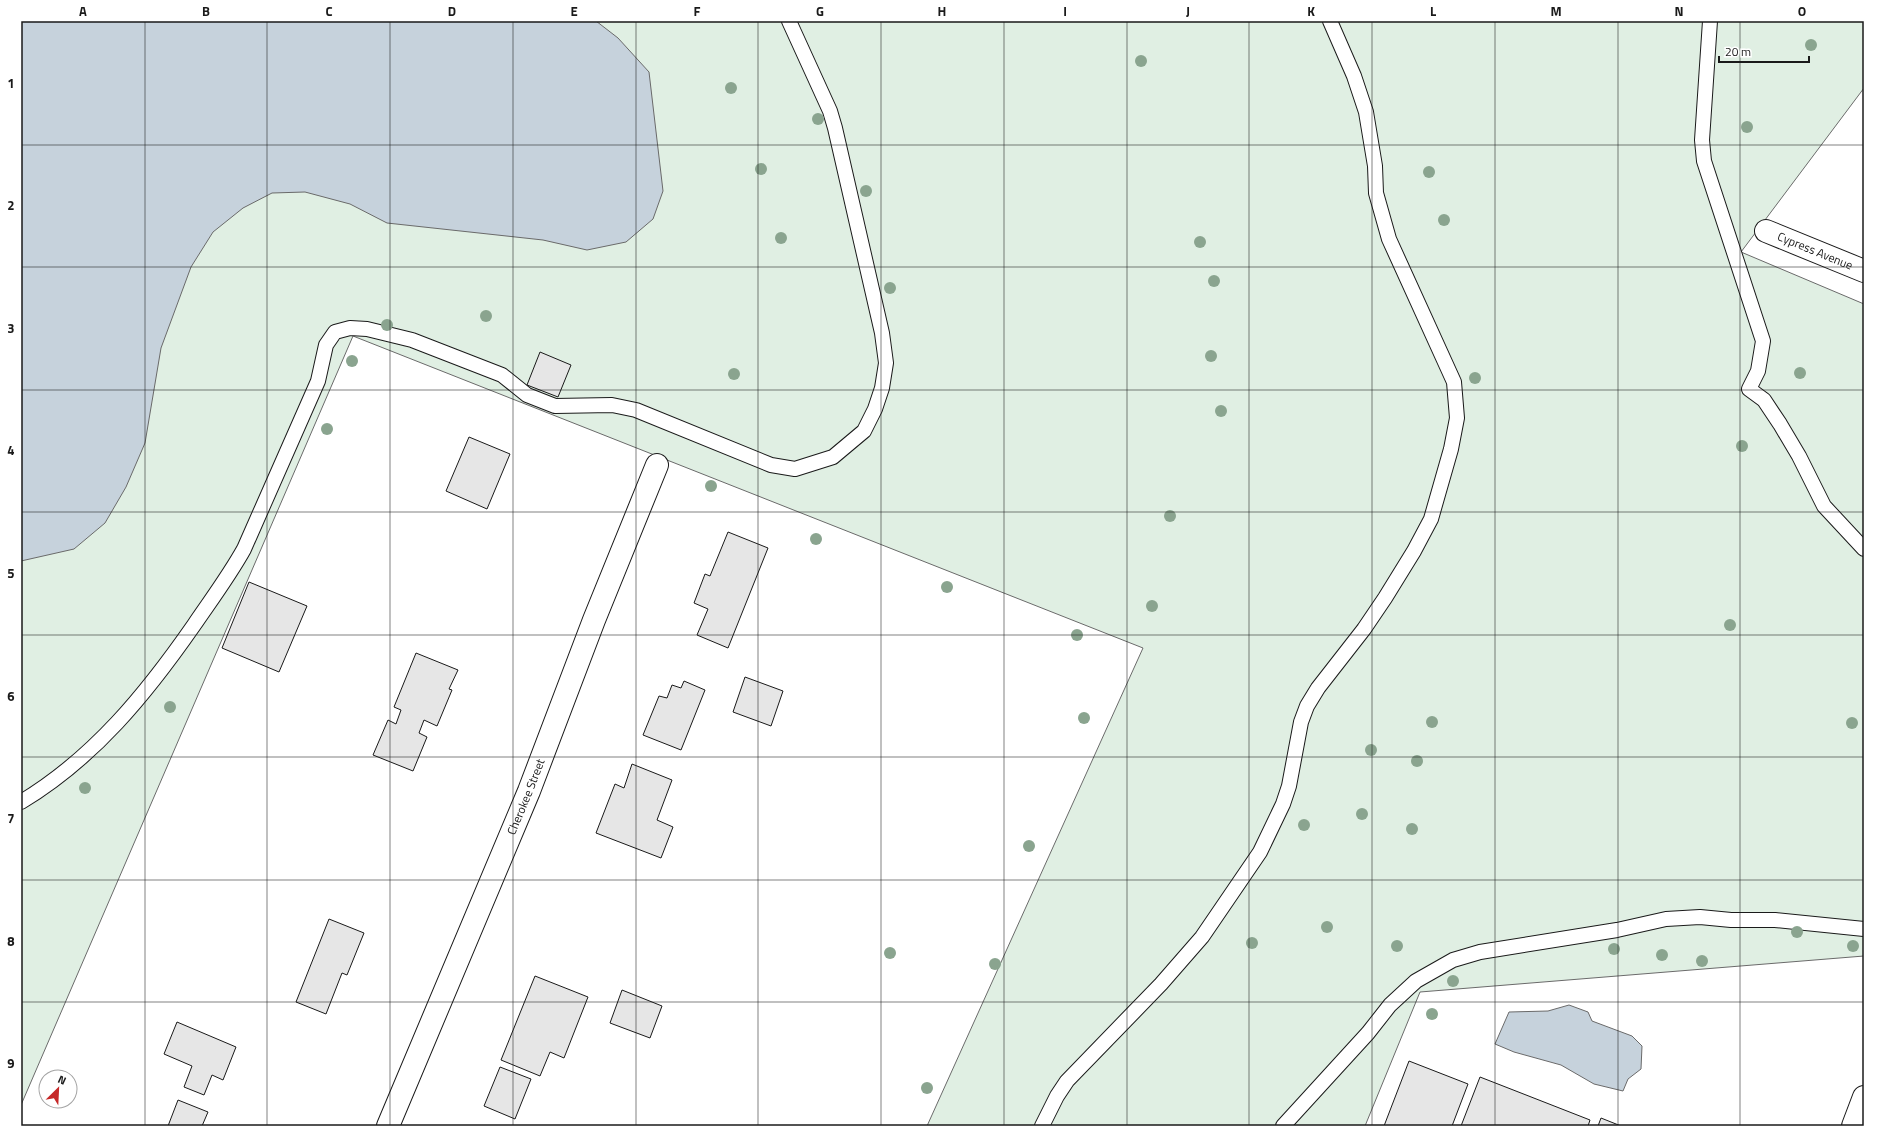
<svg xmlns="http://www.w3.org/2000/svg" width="1885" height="1147" font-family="'Titillium Web',sans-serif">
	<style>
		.green { fill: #e0efe3; stroke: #6a6a6a }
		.water { fill: #c6d2dc; stroke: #6a6a6a }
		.building { fill: #e6e6e6; stroke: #1a1a1a }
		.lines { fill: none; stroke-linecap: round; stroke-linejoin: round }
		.service-casing { stroke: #1a1a1a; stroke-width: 16 }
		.minor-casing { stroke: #1a1a1a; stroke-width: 24 }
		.service { stroke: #fff; stroke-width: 14 }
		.minor { stroke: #fff; stroke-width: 22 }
		.tree { fill: #8aa48f }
		.grid { fill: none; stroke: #1a1a1a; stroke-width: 1; stroke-opacity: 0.55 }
		.labels { text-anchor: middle; stroke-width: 3; stroke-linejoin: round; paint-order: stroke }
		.street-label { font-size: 12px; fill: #1a1a1a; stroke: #fff }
		.neatline { fill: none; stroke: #1a1a1a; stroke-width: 1.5 }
		.grid-label { font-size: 13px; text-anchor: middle; font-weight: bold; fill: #1a1a1a }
	</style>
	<rect width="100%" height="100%" fill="#fff"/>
	<!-- green -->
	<path class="green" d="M21,21H1864V88L1741,252L1864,304V956L1420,992L1365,1126H927L1143,648L353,336L21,1105Z"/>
	<!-- water -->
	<g class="water">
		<path d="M21,21H596L618,38L649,72L663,191L653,219L626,242L587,250L543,240L387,223L350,204L305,192L272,193L243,208L213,232L191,267L161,348L145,443L126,487L105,523L74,549L21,561Z"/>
		<path d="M1569,1005L1588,1012L1592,1021L1632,1036L1642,1046L1641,1069L1628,1079L1623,1091L1594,1084L1561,1065L1514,1052L1495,1044L1509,1012L1548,1011Z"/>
	</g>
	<!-- building -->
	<g class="building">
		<path d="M540,352L571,365L558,397L527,385Z"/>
		<path d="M469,437L510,454L487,509L446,491Z"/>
		<path d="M728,532L768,548L728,648L697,635L708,609L694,603L705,574L710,576Z"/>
		<path d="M249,582L307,606L279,672L222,648Z"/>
		<path d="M416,653L458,670L449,689L452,690L437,726L424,720L419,733L427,737L413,771L373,755L388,720L396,724L401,710L394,707Z"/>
		<path d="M745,677L783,691L771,726L733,712Z"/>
		<path d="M684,681L705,690L681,750L643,735L659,696L667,698L672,685L681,688Z"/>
		<path d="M632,764L672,780L657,820L673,827L661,858L596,833L615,784L624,788Z"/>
		<path d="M329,919L364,933L347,975L342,973L326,1014L296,1002Z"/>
		<path d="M535,976L588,997L564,1058L550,1052L540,1076L501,1060Z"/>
		<path d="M622,990L662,1006L650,1038L610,1023Z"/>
		<path d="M177,1022L236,1047L223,1080L212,1075L204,1095L184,1087L192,1066L164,1054Z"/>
		<path d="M1409,1061L1468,1084L1452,1126H1384Z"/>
		<path d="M500,1067L531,1079L515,1119L484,1106Z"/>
		<path d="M1480,1077L1590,1120L1588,1126H1461Z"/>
		<path d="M178,1100L208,1112L202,1126H168Z"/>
		<path d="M1601,1118L1621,1126H1598Z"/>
	</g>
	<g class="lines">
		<defs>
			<g id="service">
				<path d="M1710,21L1702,140L1704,161L1763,341L1758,371L1749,389L1764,400L1780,424L1799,456L1824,506L1864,549"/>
				<path d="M21,802C94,758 146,694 194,625C211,600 229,576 244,549L318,381L326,345L335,332L350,328L367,329L412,340L502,375L527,395L555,406L612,405L636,410L771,465L795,469L833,457L864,431L875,409L882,388L886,363L882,333L835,128L830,111L789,21"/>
				<path d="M1042,1126L1057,1096L1067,1081L1161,984L1202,937L1260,852L1283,804L1289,786L1301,722L1307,706L1318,688L1364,629L1385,598L1414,551L1431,519L1451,449L1457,418L1454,382L1389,239L1376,193L1375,166L1366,112L1354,76L1330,21"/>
				<path d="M1283,1126L1368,1033L1390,1005L1416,981L1453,960L1480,952L1617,930L1666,919L1700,917L1731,920H1775L1864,929"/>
			</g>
			<g id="minor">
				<path id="s1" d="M1766,231L1864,271"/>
				<path id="s2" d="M388,1126L529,791L594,620L657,465"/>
				<path d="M1853,1126L1864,1097"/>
			</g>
		</defs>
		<!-- service casing -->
		<use href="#service" class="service-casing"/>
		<!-- minor casing -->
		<use href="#minor" class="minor-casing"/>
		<!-- service -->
		<use href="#service" class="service"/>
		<!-- minor -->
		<use href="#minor" class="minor"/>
	</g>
	<!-- trees -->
	<g class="tree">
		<circle cx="1811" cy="45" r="6"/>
		<circle cx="1141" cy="61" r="6"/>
		<circle cx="731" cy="88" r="6"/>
		<circle cx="818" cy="119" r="6"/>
		<circle cx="1747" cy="127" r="6"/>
		<circle cx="761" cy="169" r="6"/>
		<circle cx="1429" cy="172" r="6"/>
		<circle cx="866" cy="191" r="6"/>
		<circle cx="1444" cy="220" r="6"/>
		<circle cx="781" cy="238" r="6"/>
		<circle cx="1200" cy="242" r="6"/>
		<circle cx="1214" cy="281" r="6"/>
		<circle cx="890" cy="288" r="6"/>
		<circle cx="486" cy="316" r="6"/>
		<circle cx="387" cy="325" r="6"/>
		<circle cx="1211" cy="356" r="6"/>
		<circle cx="352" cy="361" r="6"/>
		<circle cx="1800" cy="373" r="6"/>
		<circle cx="734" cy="374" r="6"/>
		<circle cx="1475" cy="378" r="6"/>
		<circle cx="1221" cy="411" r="6"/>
		<circle cx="327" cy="429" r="6"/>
		<circle cx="1742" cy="446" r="6"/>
		<circle cx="711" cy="486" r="6"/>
		<circle cx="1170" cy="516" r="6"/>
		<circle cx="816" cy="539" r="6"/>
		<circle cx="947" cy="587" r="6"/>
		<circle cx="1152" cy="606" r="6"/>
		<circle cx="1730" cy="625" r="6"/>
		<circle cx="1077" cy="635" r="6"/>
		<circle cx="170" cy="707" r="6"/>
		<circle cx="1084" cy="718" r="6"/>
		<circle cx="1432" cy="722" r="6"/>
		<circle cx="1852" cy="723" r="6"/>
		<circle cx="1371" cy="750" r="6"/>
		<circle cx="1417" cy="761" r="6"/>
		<circle cx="85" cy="788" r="6"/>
		<circle cx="1362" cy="814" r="6"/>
		<circle cx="1304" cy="825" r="6"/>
		<circle cx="1412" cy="829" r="6"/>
		<circle cx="1029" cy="846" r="6"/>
		<circle cx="1327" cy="927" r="6"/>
		<circle cx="1797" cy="932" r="6"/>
		<circle cx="1252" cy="943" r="6"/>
		<circle cx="1397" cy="946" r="6"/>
		<circle cx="1853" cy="946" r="6"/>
		<circle cx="1614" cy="949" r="6"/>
		<circle cx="890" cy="953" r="6"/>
		<circle cx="1662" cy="955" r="6"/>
		<circle cx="1702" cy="961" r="6"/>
		<circle cx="995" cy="964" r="6"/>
		<circle cx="1453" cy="981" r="6"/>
		<circle cx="1432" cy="1014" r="6"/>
		<circle cx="927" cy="1088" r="6"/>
	</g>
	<!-- grid -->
	<path class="grid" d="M145,21V1126M267,21V1126M390,21V1126M513,21V1126M636,21V1126M758,21V1126M881,21V1126M1004,21V1126M1127,21V1126M1249,21V1126M1372,21V1126M1495,21V1126M1618,21V1126M1740,21V1126M21,145H1864M21,267H1864M21,390H1864M21,512H1864M21,635H1864M21,757H1864M21,880H1864M21,1002H1864"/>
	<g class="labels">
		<!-- street labels -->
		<g class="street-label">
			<text dy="4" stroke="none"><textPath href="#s1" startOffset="53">Cypress Avenue</textPath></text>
			<text dy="4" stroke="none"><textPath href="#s2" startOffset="357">Cherokee Street</textPath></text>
		</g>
	</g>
	<!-- border -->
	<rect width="1885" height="1147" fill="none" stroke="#ffffff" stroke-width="44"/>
	<!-- north arrow -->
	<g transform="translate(58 1089) rotate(24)"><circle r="19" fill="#ffffff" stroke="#a3a3a3"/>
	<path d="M0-3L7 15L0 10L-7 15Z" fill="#c62828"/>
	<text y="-6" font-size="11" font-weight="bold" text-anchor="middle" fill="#1a1a1a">N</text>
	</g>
	<!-- scale -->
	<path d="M1719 56v6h90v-6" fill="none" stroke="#1a1a1a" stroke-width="2"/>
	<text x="1725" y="56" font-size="12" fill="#1a1a1a" stroke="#ffffff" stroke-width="3" paint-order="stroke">20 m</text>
	<rect x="22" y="22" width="1841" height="1103" class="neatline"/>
	<g class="grid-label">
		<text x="83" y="16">A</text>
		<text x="206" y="16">B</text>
		<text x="329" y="16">C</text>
		<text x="452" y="16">D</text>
		<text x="574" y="16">E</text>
		<text x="697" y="16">F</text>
		<text x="820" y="16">G</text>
		<text x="942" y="16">H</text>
		<text x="1065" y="16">I</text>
		<text x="1188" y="16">J</text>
		<text x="1311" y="16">K</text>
		<text x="1433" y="16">L</text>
		<text x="1556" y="16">M</text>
		<text x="1679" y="16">N</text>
		<text x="1802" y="16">O</text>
		<text x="11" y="88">1</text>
		<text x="11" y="210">2</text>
		<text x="11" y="333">3</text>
		<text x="11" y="455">4</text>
		<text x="11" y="578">5</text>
		<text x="11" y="701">6</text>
		<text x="11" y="823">7</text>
		<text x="11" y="946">8</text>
		<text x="11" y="1068">9</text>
	</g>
</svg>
